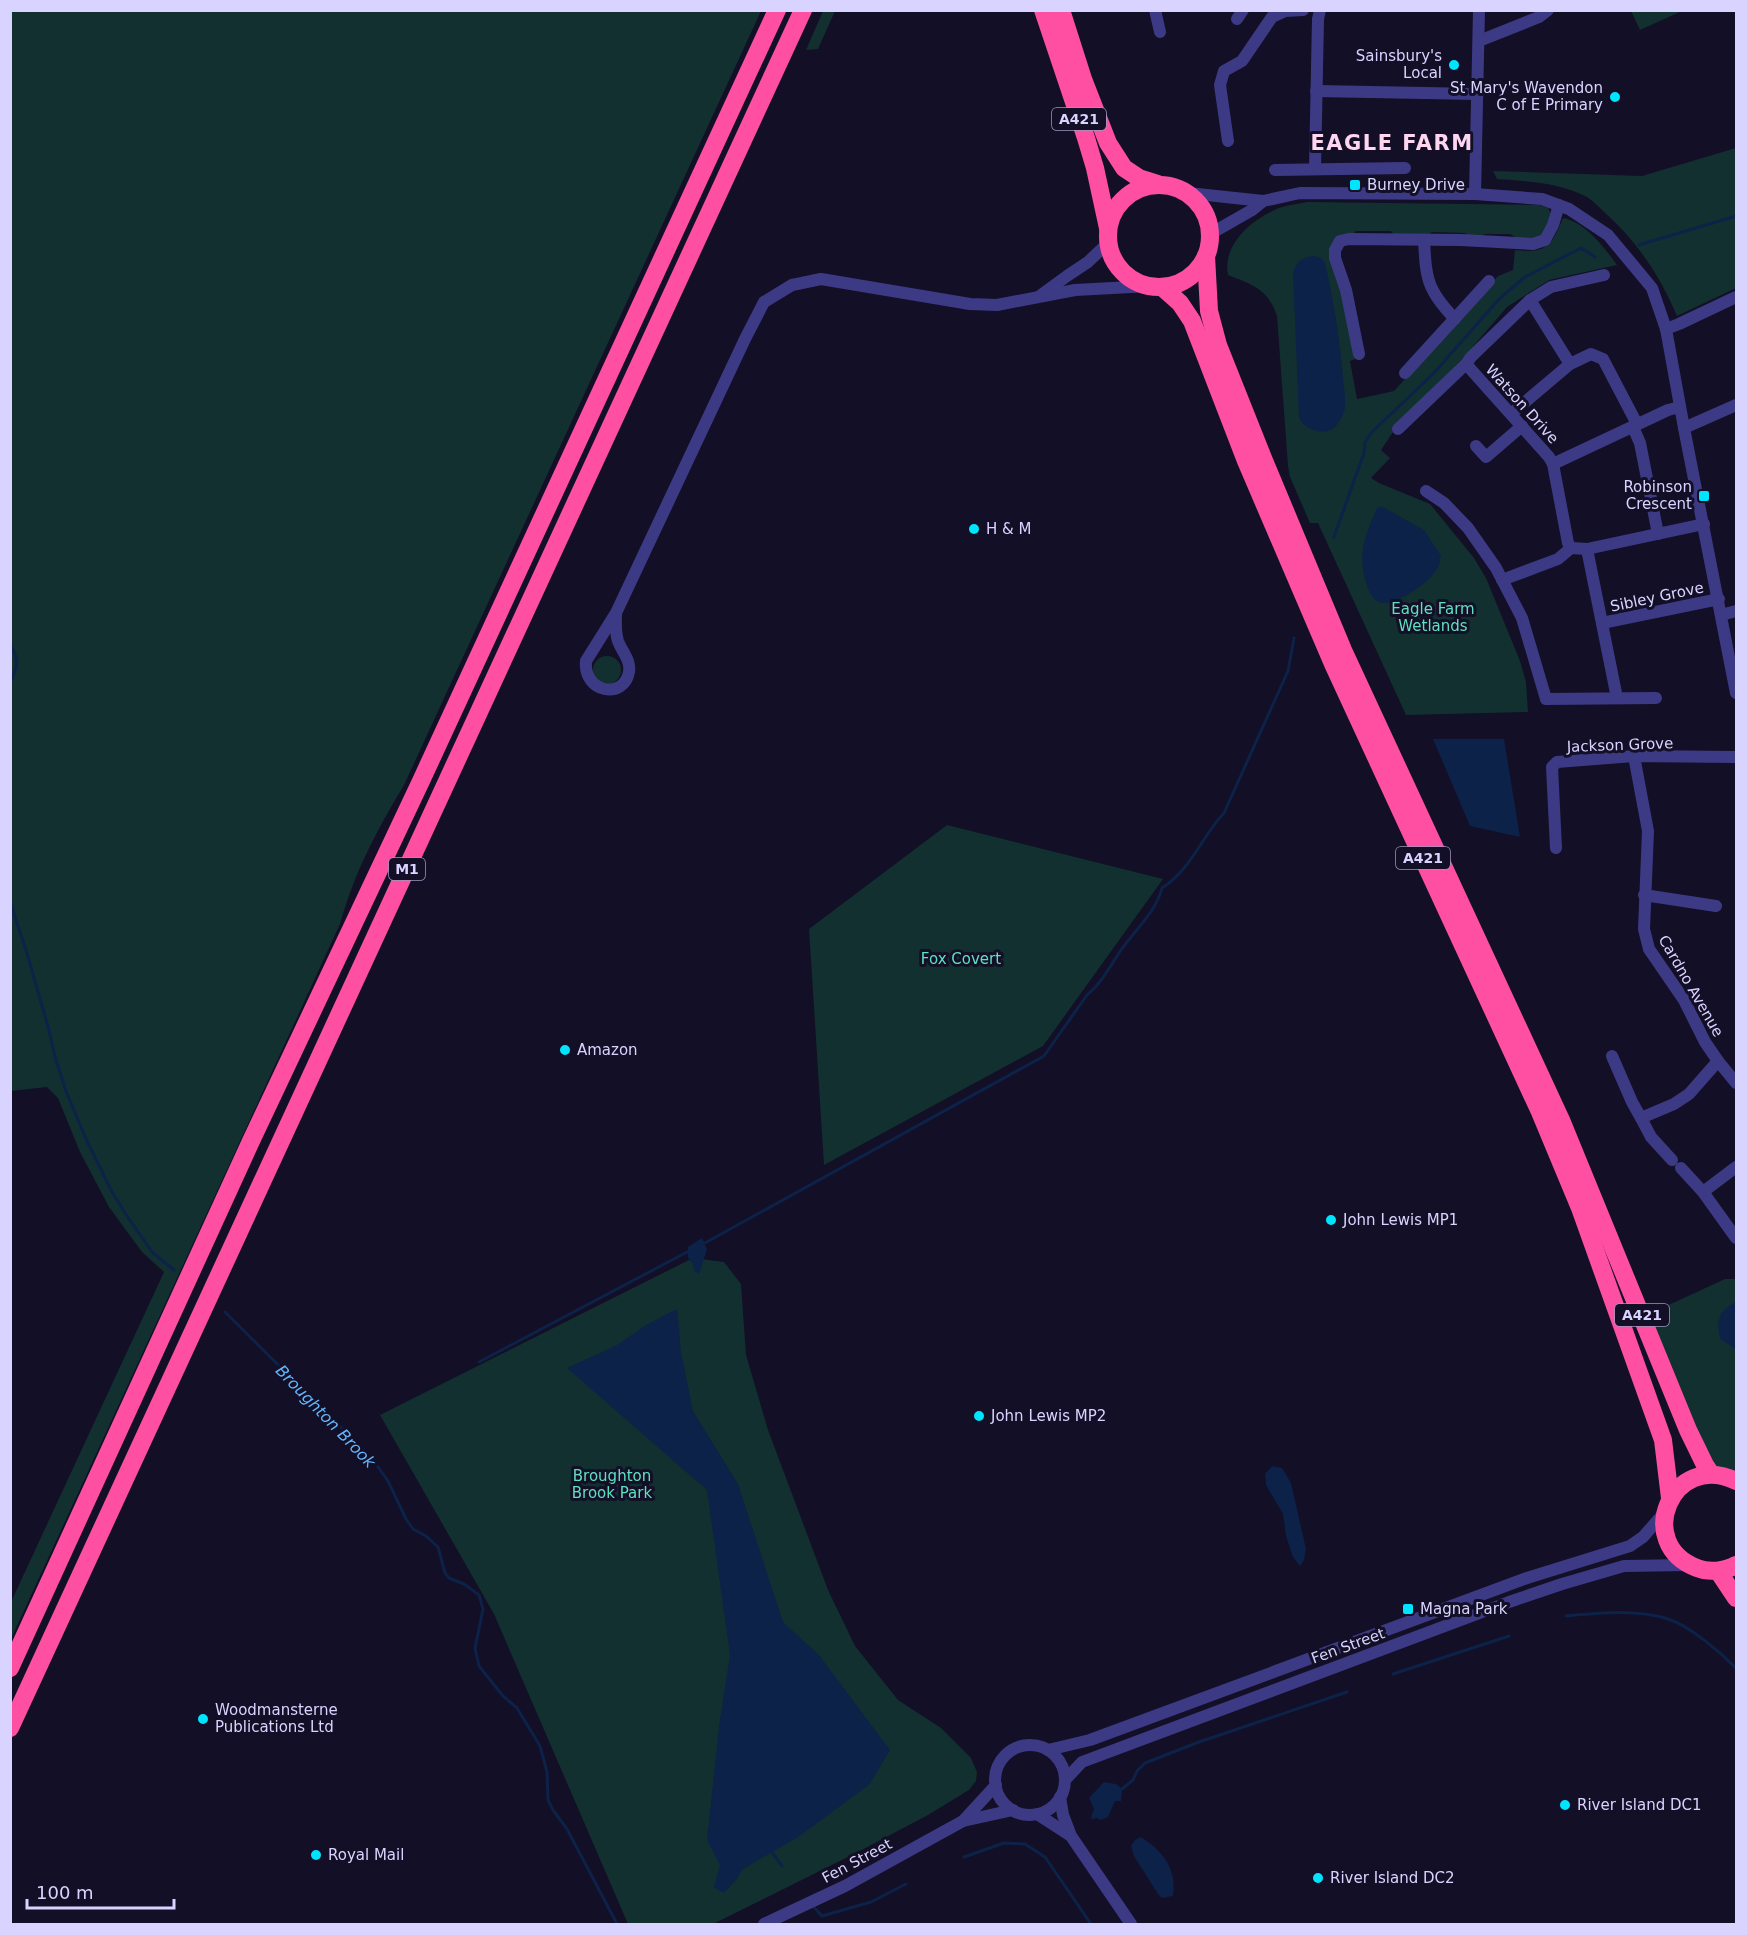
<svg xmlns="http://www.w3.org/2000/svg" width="1747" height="1935" font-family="'DejaVu Sans',sans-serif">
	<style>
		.green { fill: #12302f }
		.water { fill: #0c2248 }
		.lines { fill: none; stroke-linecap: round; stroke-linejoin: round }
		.stream { stroke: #0c2248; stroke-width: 3 }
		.minor { stroke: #3d3a85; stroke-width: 12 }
		.highway { stroke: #ff4fa3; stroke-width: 18 }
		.poi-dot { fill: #00e5ff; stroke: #130f26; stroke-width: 2 }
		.labels { text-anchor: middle; stroke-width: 6; stroke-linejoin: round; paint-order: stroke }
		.shield { fill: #130f26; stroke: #9e99be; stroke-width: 1.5 }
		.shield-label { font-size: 14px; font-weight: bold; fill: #d9d4ff }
		.poi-label { font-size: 15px; fill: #d9d4ff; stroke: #130f26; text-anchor: start }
		.street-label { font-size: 15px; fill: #d9d4ff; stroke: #130f26 }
		.park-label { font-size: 15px; fill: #5fe0c0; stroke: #130f26 }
		.water-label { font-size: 16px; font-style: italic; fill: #62b6ff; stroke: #130f26 }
		.district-label { font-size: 21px; font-weight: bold; letter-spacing: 1.5px; fill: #ffd6f0; stroke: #130f26 }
	</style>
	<rect width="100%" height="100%" fill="#130f26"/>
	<!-- green -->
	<g class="green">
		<path d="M10,11H761L404,785C376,832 355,871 340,924L11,1639V1602L164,1272L142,1252L109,1207L80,1152L58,1098L47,1087L11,1091Z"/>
		<path d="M823,11H835L818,49L806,50Z"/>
		<path d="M1631,11H1682L1640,30Z"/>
		<path d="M1736,148V288L1677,316C1660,276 1637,241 1604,212C1599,207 1593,201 1587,197C1559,183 1528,181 1497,179L1493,171L1642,176Z"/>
		<path d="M1307,202L1539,205L1548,208L1552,216L1541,237L1529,240L1515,237L1510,234H1484L1482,237L1468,236L1465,233L1432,232L1425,237L1395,236L1391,231H1356L1352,235L1336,237L1364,356L1350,361L1357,399L1394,391L1498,276L1513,270L1515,250C1547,254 1552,245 1563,218C1585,222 1605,248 1617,265L1549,280L1507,307L1463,358L1393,432L1381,450L1390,458L1371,478L1379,483L1430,504L1474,558L1486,578L1520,661L1526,682L1528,712L1406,715L1318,523H1310L1290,477L1288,466L1277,316C1268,289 1253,285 1228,275C1222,244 1252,219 1279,208C1287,205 1298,204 1307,202Z"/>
		<circle cx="607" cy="670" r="14"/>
		<path d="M947,825L1163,879L1043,1046L824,1165L809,929Z"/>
		<path d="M693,1258L724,1262L741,1284L746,1355L768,1430L828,1590L855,1646L898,1700L941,1728L971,1758L977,1772L976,1781L969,1790L928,1815L856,1853L713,1924H628L494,1614L380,1415Z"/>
		<path d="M1725,1279H1736V1472L1711,1466L1649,1314Z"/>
	</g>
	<!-- water -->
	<g class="water">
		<path d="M1314,256L1321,258L1325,263C1334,302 1340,340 1343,379C1344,388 1346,399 1345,407C1344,414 1339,424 1334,428C1324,436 1302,429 1299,417L1293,273C1296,261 1303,257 1314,256Z"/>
		<path d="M1381,506L1424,530L1441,556C1440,559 1440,562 1439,565C1434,580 1395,608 1379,602C1372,599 1368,590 1366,583C1357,553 1365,536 1377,508Z"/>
		<path d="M1433,739H1504L1520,837L1470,826Z"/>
		<path d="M702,1238L707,1249L699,1274L694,1271L693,1264L688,1258V1247Z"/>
		<path d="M1736,1302V1349L1720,1339C1716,1320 1719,1310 1736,1302Z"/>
		<path d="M677,1309L681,1352L693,1411L738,1484L783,1622L819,1655L890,1750L869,1785L798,1837L743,1869L736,1880L724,1893L714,1887L720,1865L707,1840L719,1726L730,1655L707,1490L567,1368L617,1345L646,1325Z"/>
		<path d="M1272,1466L1282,1468L1291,1483L1306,1549L1304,1560L1300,1566L1293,1557L1286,1536L1283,1514L1266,1485L1265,1474Z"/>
		<path d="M1104,1782L1116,1784L1122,1789L1121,1801H1115L1108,1817L1100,1820L1097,1818L1092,1819L1091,1817L1094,1809L1089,1798Z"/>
		<path d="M1141,1837C1163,1851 1177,1869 1173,1896L1162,1898L1158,1894L1134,1856L1131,1846L1135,1840Z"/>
	</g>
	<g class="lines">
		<!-- stream -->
		<g class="stream">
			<path d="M1639,245L1736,216"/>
			<path d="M1334,537L1364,453L1365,442L1372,432L1432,375L1500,298L1525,277L1581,248L1595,257"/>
			<path d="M10,645C20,659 17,668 10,683"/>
			<path d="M10,902L26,950L49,1030L55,1057L66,1091L86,1139L112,1192L129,1219L153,1253L174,1270"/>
			<path d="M703,1244L1044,1056L1087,995C1102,983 1110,966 1121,950C1135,930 1156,912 1162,888C1190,871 1202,836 1224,813L1288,671L1294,638"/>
			<path d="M225,1312L371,1457L388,1481L406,1519L413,1529L426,1536L438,1547L445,1573L449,1578L464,1584L479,1595L483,1609L475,1648L479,1666L503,1696L517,1708L540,1746L547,1772L548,1800L553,1810L567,1829L617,1924"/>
			<path d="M479,1362L689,1251"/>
			<path d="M1566,1616C1599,1613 1636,1609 1668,1619C1690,1626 1720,1652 1736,1668"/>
			<path d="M1393,1674L1509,1636"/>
			<path d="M1122,1789L1133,1780L1137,1771L1145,1763L1199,1742L1347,1692"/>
			<path d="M772,1852L782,1866"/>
			<path d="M964,1857L1004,1843L1025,1844L1045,1857L1091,1924"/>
			<path d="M812,1905L822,1916L871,1902L906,1884"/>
		</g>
		<!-- minor -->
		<g class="minor">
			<path d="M1155,10L1160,32"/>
			<path d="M1237,19L1243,10"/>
			<path d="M1479,41L1539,17L1548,10"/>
			<path d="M1316,91L1478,94"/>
			<path d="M1228,141L1220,85L1224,71L1242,61L1272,17L1285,11L1303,10"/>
			<path d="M1315,168L1318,19L1320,10"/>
			<path d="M1275,170L1405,168"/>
			<path d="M1188,193L1263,201L1300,193L1475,194L1542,199L1569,209L1608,235L1652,288L1666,329L1684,428L1736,693"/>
			<path d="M1475,194L1479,10"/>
			<path d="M1210,234L1252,210L1263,201"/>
			<path d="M1424,240C1426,279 1427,290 1455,319"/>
			<path d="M1041,295L1067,276L1088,262L1109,242"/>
			<path d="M1530,300L1570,364"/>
			<path d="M1666,329L1679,324L1736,297"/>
			<path d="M1359,354L1346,290L1335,258V250L1340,241L1349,239L1461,240L1533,244L1545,240L1553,225L1559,205"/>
			<path d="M1466,364L1549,457L1553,464L1568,543L1571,548L1587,549L1704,524"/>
			<path d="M1405,373L1489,281"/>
			<path d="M1511,414L1570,364L1591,354L1603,359L1637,424"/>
			<path d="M1633,427L1640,443L1658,534"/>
			<path d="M1684,428L1736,405"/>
			<path d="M1398,429L1466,364L1471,357L1530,300L1551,287L1604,275"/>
			<path d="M1476,446L1486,457L1522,426"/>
			<path d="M1553,464L1668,410L1680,407"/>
			<path d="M1426,491L1444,503L1468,528L1496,568L1522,618L1546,699L1656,698"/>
			<path d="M1587,549L1617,698"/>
			<path d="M1502,580L1558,559L1571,548"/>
			<path d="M616,613C616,623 615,632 618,641C622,652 631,660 629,672C624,700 583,693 586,661L616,613L745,339L764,302L792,285L821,279L970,304L997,305L1075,290L1150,286"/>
			<path d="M1721,615L1736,611"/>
			<path d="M1602,623L1719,599"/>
			<path d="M1634,756L1648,831L1644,929L1649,949L1684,1000L1705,1042L1718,1061L1736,1083"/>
			<path d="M1556,848L1552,767L1557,762L1634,756L1736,757"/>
			<path d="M1644,895L1716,906"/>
			<path d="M1612,1056L1632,1102L1641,1118"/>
			<path d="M1672,1160L1651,1137L1641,1118L1674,1104L1689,1094L1718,1061"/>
			<path d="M1681,1168L1703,1192L1736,1238"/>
			<path d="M1703,1192L1736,1167"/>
			<circle cx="1030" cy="1780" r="35"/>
			<path d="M1048,1750L1090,1740L1527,1578L1630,1546L1643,1537L1664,1513"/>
			<path d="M1065,1780L1082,1762L1509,1602L1562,1584L1624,1566L1688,1565"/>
			<path d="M1060,1797L1063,1815L1071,1836L1131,1924"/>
			<path d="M1037,1814L1071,1836"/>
			<path d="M963,1821L1013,1810"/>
			<path d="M764,1924L845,1886L963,1821L996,1785"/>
		</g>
		<!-- highway -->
		<g class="highway">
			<path d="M1043,10L1086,138L1095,168L1108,228"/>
			<path d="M1061,10L1083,79L1108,143L1124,168L1139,178L1158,184"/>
			<circle cx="1159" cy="236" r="51"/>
			<path d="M1206,256L1209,311L1218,345L1263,458L1343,650L1561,1120L1688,1430L1705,1465L1711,1474"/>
			<path d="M1162,287L1180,303L1192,321L1246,461L1333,664L1540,1112L1580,1208L1663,1440L1670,1498"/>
			<path d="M1736,1481C1672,1450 1633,1544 1697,1568C1709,1573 1725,1571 1736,1565"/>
			<path d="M1718,1571L1736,1598"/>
			<path d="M10,1668L251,1141L421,781L777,10"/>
			<path d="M10,1728L803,10"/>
		</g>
	</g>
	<!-- markers -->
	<g class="poi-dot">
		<circle cx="1454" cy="65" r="6"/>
		<circle cx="1615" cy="97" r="6"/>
		<rect x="1349" y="179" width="12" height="12" rx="3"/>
		<rect x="1698" y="490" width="12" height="12" rx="3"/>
		<circle cx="974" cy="529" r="6"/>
		<circle cx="565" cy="1050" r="6"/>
		<circle cx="1331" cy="1220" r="6"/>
		<circle cx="979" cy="1416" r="6"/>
		<rect x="1402" y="1603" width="12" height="12" rx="3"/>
		<circle cx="203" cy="1719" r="6"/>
		<circle cx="1565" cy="1805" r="6"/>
		<circle cx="316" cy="1855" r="6"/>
		<circle cx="1318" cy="1878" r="6"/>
	</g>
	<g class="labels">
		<!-- shield labels -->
		<g class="shield">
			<rect x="1052" y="108" width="54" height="22" rx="4.5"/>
			<rect x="1396" y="847" width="54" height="22" rx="4.5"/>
			<rect x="389" y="858" width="36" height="22" rx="4.5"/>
			<rect x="1615" y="1304" width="54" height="22" rx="4.5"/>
		</g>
		<g class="shield-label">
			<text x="1079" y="124">A421</text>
			<text x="1423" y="863">A421</text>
			<text x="407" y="874">M1</text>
			<text x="1642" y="1320">A421</text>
		</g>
		<!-- poi labels -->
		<g class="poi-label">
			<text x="1442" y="61" text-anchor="end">Sainsbury's<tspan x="1442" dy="17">Local</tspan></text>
			<text x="1603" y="93" text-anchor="end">St Mary's Wavendon<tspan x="1603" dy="17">C of E Primary</tspan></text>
			<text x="1367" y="190">Burney Drive</text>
			<text x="1692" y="492" text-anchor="end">Robinson<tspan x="1692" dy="17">Crescent</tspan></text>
			<text x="986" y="534">H &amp; M</text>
			<text x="577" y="1055">Amazon</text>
			<text x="1343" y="1225">John Lewis MP1</text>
			<text x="991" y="1421">John Lewis MP2</text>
			<text x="1420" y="1614">Magna Park</text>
			<text x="215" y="1715">Woodmansterne<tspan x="215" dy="17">Publications Ltd</tspan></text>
			<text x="1577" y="1810">River Island DC1</text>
			<text x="328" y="1860">Royal Mail</text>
			<text x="1330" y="1883">River Island DC2</text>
		</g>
		<!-- street labels -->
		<g class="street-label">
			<text transform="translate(1522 404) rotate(48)" y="5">Watson Drive</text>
			<text transform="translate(1657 597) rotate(-12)" y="5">Sibley Grove</text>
			<text transform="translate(1620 745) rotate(-2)" y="5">Jackson Grove</text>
			<text transform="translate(1691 986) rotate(60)" y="5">Cardno Avenue</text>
			<text transform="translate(1348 1646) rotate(-20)" y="5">Fen Street</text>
			<text transform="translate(857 1861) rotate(-28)" y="5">Fen Street</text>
		</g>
		<!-- park labels -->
		<g class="park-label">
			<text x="1433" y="614">Eagle Farm<tspan x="1433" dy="17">Wetlands</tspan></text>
			<text x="961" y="964">Fox Covert</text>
			<text x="612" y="1481">Broughton<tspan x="612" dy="17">Brook Park</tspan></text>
		</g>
		<!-- water labels -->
		<g class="water-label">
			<text transform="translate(326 1416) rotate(46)" y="6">Broughton Brook</text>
		</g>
		<!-- district labels -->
		<g class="district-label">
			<text x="1392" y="150">EAGLE FARM</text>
		</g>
	</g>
	<!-- border -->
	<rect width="1747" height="1935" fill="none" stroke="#d9d4ff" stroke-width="24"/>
	<!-- scale -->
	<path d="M27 1899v9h147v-9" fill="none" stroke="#d9d4ff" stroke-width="3"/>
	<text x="36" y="1899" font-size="18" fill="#d9d4ff" stroke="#130f26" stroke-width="4.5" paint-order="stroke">100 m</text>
</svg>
